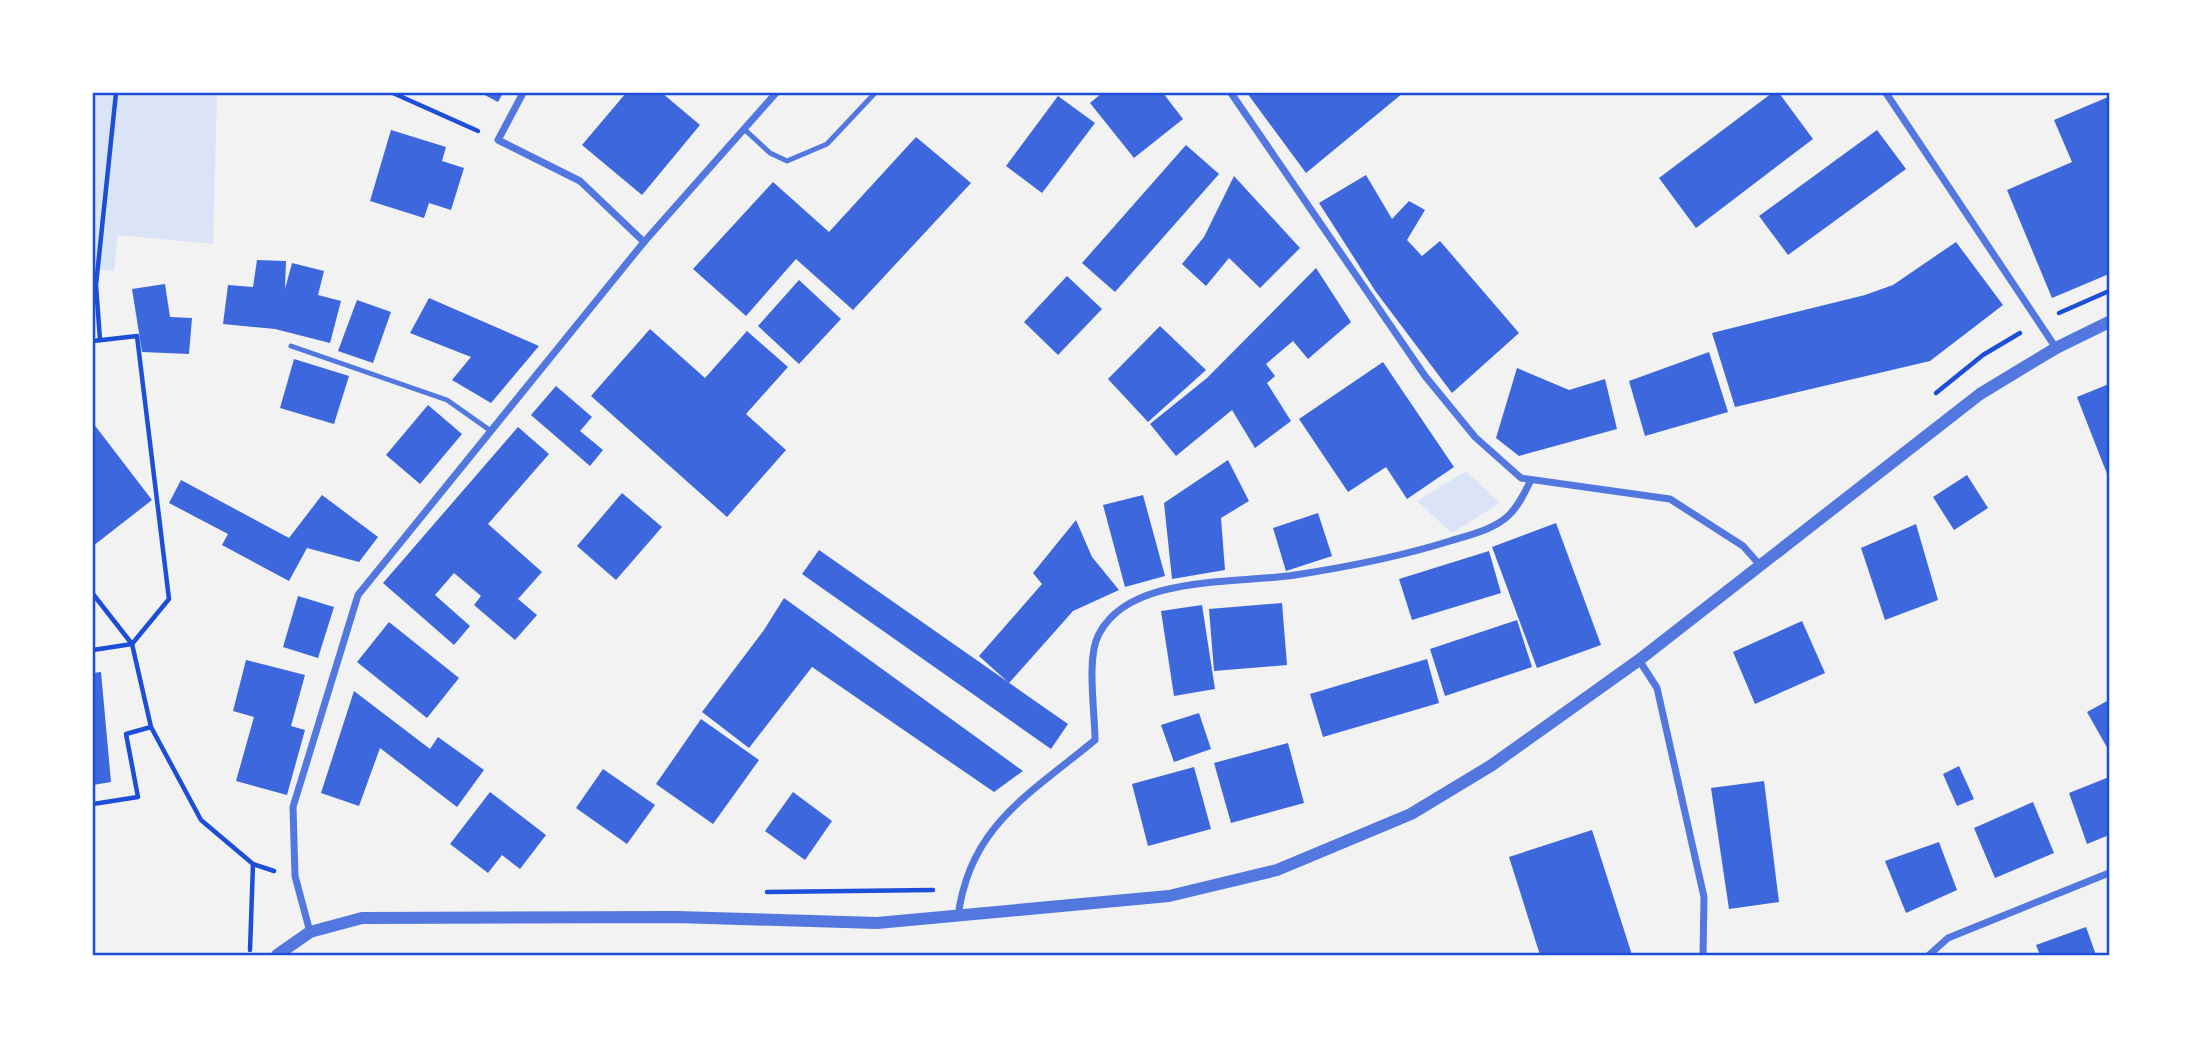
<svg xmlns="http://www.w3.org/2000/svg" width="2202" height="1048" font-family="Ubuntu,sans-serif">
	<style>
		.green { fill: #dbe4f7 }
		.building { fill: #3d67dc }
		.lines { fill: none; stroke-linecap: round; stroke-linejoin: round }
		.path { stroke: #1d4ed8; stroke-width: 4.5 }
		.service { stroke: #5277de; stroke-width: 5 }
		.minor { stroke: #5277de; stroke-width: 7 }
		.tertiary { stroke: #5277de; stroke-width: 12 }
		.neatline { fill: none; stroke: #1d4ed8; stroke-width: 2.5 }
	</style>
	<rect width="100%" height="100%" fill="#f2f2f2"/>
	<!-- green -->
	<g class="green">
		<path d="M93,93H217L213,244L118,235L114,271L93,269Z"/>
		<path d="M1466,471L1500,503L1452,533L1417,501Z"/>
	</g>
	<!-- building -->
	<g class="building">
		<path d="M481,93H503L498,102Z"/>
		<path d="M626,93H662L700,125L642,195L582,145Z"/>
		<path d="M1102,93H1163L1183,119L1134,158L1090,103Z"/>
		<path d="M1247,93H1403L1306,173Z"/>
		<path d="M1772,93H1779L1813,139L1696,228L1659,178Z"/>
		<path d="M1058,96L1095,123L1042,193L1006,166Z"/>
		<path d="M2108,97L2109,274L2052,298L2007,190L2072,162L2054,120Z"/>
		<path d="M391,130L446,147L442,161L464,168L451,210L429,203L424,218L370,201Z"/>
		<path d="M1877,130L1906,169L1788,255L1759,216Z"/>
		<path d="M916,137L971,183L853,310L796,259L746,316L693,269L773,182L829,232Z"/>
		<path d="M1186,145L1219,174L1115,292L1082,263Z"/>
		<path d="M1366,175L1392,219L1409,201L1425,210L1407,240L1422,256L1440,241L1519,333L1452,393L1376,292L1319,203Z"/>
		<path d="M1234,176L1300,248L1260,288L1229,258L1206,286L1182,264L1204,237Z"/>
		<path d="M1956,242L2003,305L1930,361L1735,407L1712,333L1865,295L1893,285Z"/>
		<path d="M257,260L286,261L285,289L292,263L324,271L318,295L341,301L330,343L275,329L223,324L228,285L253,287Z"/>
		<path d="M1316,268L1351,322L1308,359L1293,341L1266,364L1275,376L1267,383L1291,421L1255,448L1232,410L1176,456L1150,424L1207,378Z"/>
		<path d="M1067,276L1102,309L1058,355L1024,322Z"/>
		<path d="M799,280L841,319L799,364L758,326Z"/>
		<path d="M165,284L170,317L192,318L189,354L142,352L132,289Z"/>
		<path d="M429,298L539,346L491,403L452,380L471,357L410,333Z"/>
		<path d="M357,300L391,312L373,363L338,351Z"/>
		<path d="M1160,326L1206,370L1148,422L1108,379Z"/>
		<path d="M650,329L705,378L747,331L788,367L746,414L786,450L727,517L591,396Z"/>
		<path d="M1709,352L1728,412L1645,436L1629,381Z"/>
		<path d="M294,359L349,376L334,424L280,408Z"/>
		<path d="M1383,362L1454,467L1407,499L1386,467L1348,492L1299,419Z"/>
		<path d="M1517,368L1569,390L1605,379L1617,429L1519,456L1496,438Z"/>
		<path d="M2109,384V479L2077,397Z"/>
		<path d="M556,386L592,417L580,431L603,450L590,466L531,415Z"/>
		<path d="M428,405L462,434L420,484L386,455Z"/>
		<path d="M93,423L152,500L93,546Z"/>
		<path d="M518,427L549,454L488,524L542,572L518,599L537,615L515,640L474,605L481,596L454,573L435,595L470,626L454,645L383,583Z"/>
		<path d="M1228,460L1249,501L1221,518L1225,570L1172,579L1164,503Z"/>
		<path d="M1967,475L1988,508L1954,530L1933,497Z"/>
		<path d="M181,480L289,538L322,495L378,537L359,562L307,548L289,581L222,545L228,534L169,503Z"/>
		<path d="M622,493L662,527L616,580L577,546Z"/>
		<path d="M1143,495L1165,576L1125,587L1103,505Z"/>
		<path d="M1318,513L1332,556L1286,571L1273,528Z"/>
		<path d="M1076,520L1092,557L1119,590L1073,611L1009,683L979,656L1042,584L1033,573Z"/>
		<path d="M1556,523L1601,645L1537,668L1492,547Z"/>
		<path d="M1916,524L1938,600L1885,620L1861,548Z"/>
		<path d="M819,550L1068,724L1051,749L802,574Z"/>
		<path d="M1489,551L1501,593L1412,620L1399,579Z"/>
		<path d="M298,596L334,607L318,658L283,647Z"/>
		<path d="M784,598L1023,771L994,792L812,667L749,748L702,712L764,630Z"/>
		<path d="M1282,603L1287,665L1214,671L1209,609Z"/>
		<path d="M1202,605L1215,689L1174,696L1161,611Z"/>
		<path d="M1517,620L1532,667L1445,696L1430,649Z"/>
		<path d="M1802,621L1825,673L1755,704L1733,652Z"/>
		<path d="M389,622L459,678L427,718L357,662Z"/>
		<path d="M1427,659L1439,703L1323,737L1310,694Z"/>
		<path d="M246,660L305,675L291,726L305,730L287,795L236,781L254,717L233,711Z"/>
		<path d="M101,672L111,782L93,785V673Z"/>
		<path d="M354,691L430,749L438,737L484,770L457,807L380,748L359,806L321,793Z"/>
		<path d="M2107,701L2109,705V751L2087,712Z"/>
		<path d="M1199,713L1211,749L1174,762L1161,725Z"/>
		<path d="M701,719L759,760L713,824L656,784Z"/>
		<path d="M1288,743L1304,803L1231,823L1214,763Z"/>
		<path d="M1959,766L1974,799L1957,806L1943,774Z"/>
		<path d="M1194,767L1211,829L1148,846L1132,784Z"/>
		<path d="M603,769L655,805L627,844L576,808Z"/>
		<path d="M2109,777V835L2087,844L2069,793Z"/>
		<path d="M1764,781L1779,902L1729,909L1711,788Z"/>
		<path d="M490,792L546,835L520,869L502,855L488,873L450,844Z"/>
		<path d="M793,792L832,821L805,860L765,831Z"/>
		<path d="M2033,802L2054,853L1995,878L1974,828Z"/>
		<path d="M1592,830L1632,955H1540L1509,857Z"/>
		<path d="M1939,842L1957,890L1906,913L1885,861Z"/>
		<path d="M2086,927L2096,955H2040L2036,945Z"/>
	</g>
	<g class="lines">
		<!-- path -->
		<g class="path">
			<path d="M393,93L478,131"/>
			<path d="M2059,313L2109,291"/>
			<path d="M100,340L96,285L116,93"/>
			<path d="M93,341L137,336L169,599L132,644L93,650"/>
			<path d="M1936,393L1983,355L2020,333"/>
			<path d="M93,594L132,644L151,727L201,820L253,864L274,871"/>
			<path d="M93,804L138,797L126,734L151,727"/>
			<path d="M767,892L933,890"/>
			<path d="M250,950L253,864"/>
		</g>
		<!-- service -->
		<g class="service">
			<path d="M744,129L770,153L787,161L827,144L875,93"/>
			<path d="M291,346L447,400L491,431"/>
		</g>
		<!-- minor -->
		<g class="minor">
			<path d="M523,93L498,140L580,181L644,242"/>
			<path d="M1231,93L1425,376L1475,437L1521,478L1670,499L1743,546L1759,564"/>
			<path d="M1886,93L2056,348"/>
			<path d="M1639,660L1657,688L1704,897L1703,955"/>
			<path d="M958,917C969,826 1030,794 1095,740C1095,712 1086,657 1099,634C1130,574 1237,584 1295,575C1347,567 1399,557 1450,541C1469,535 1493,530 1508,516C1518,507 1525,492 1531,480"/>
			<path d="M310,932L295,876L293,807L358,595L644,242L776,93"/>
			<path d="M1929,955L1948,938L2109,873"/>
		</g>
		<!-- tertiary -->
		<path class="tertiary" d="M277,955L310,932L362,918L676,917L877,923L1169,896L1277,870L1411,814L1492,765L1639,660L1980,394L2056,348L2109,322"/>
	</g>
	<!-- border -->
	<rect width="2202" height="1048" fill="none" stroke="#ffffff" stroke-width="189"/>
	<rect x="94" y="94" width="2014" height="860" class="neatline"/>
</svg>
